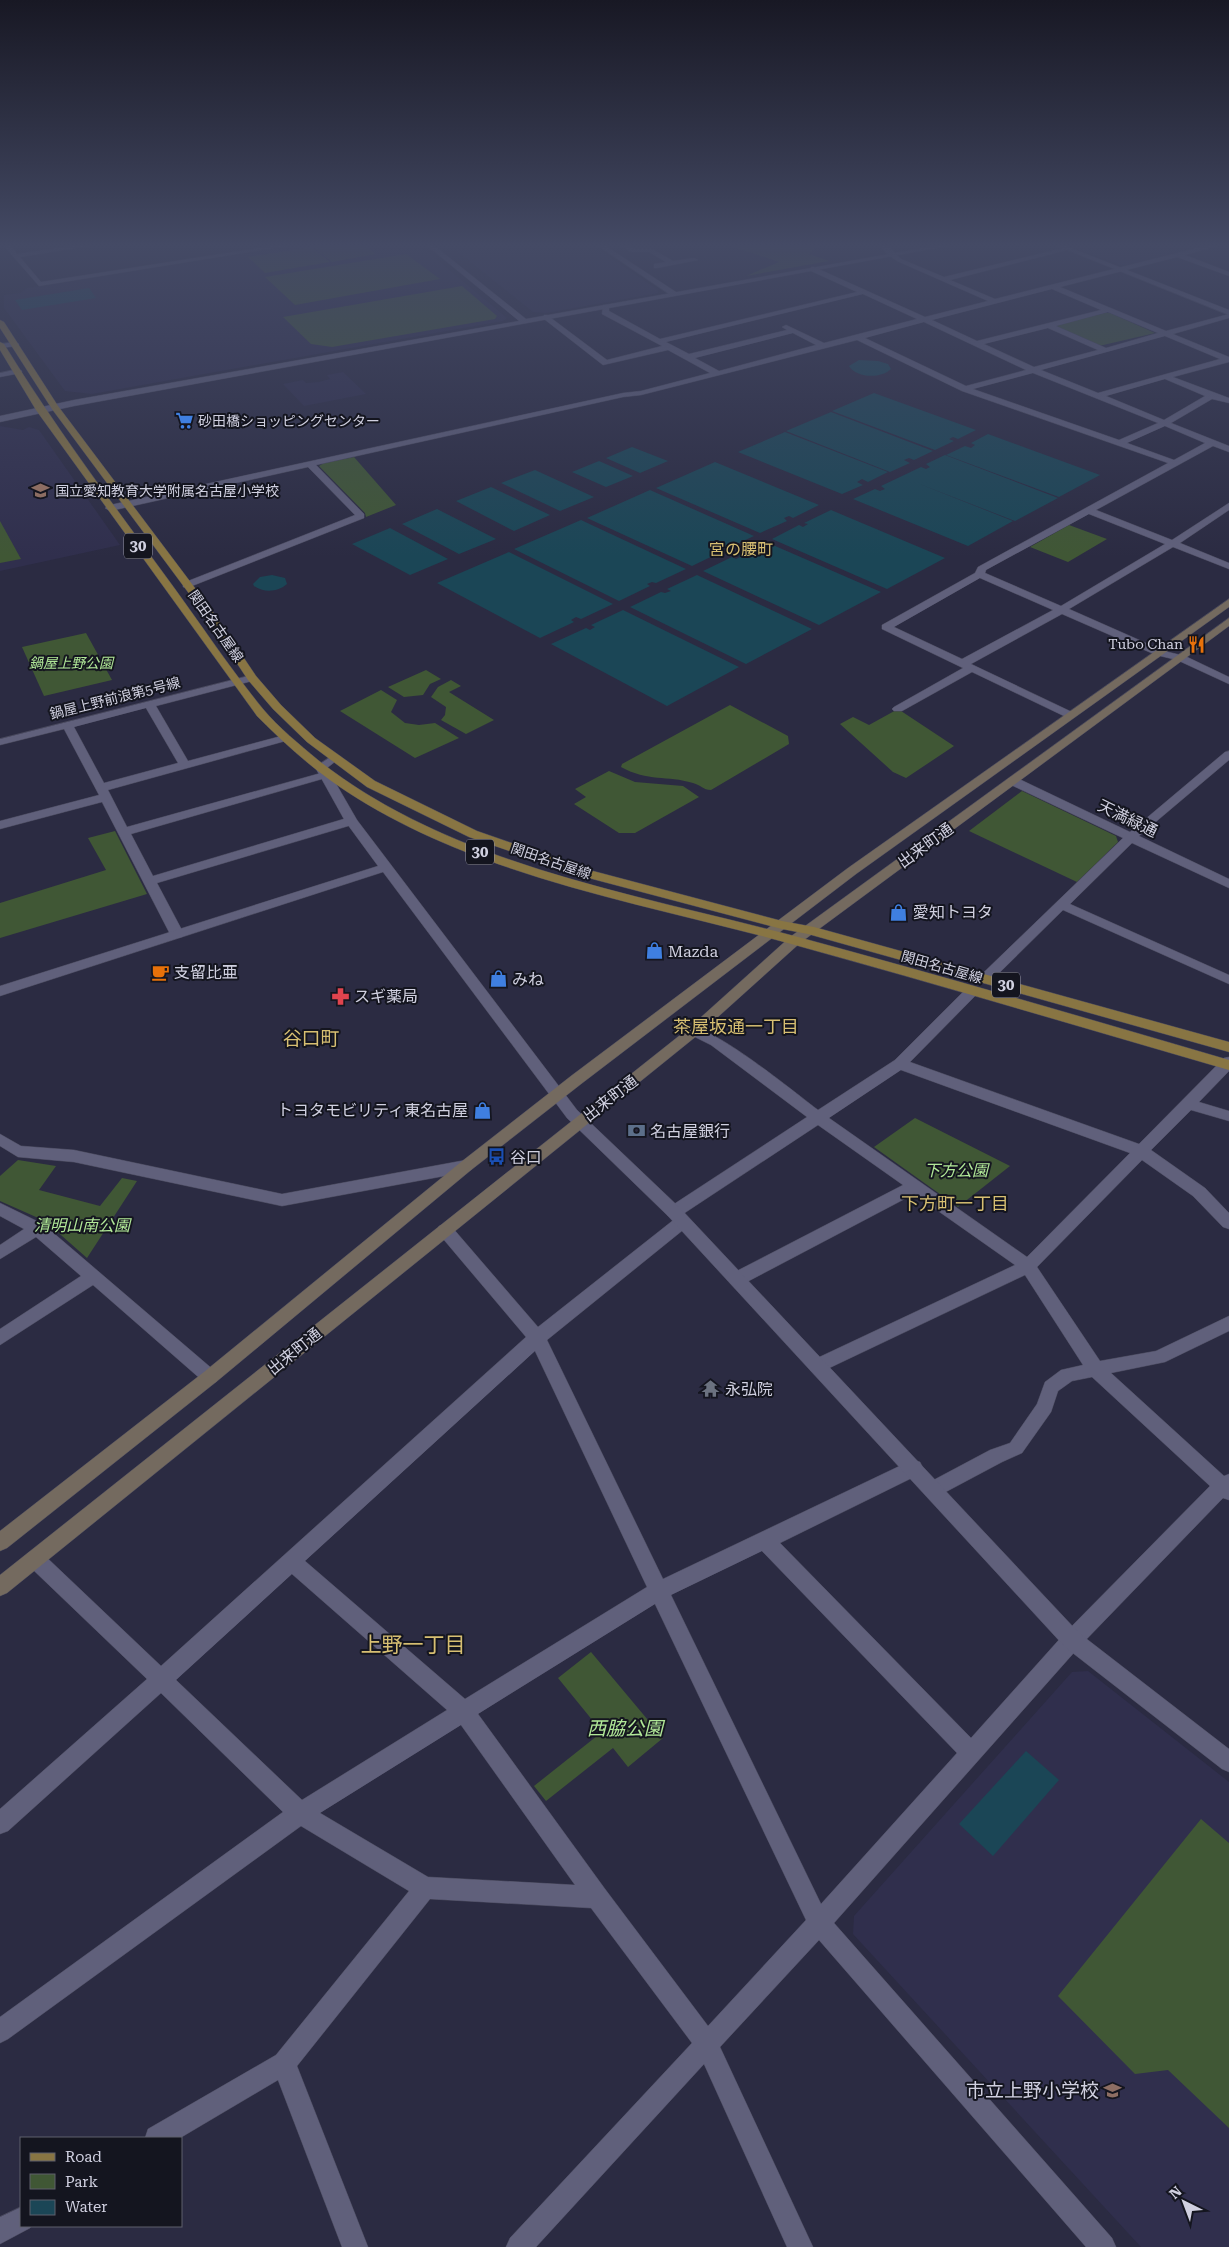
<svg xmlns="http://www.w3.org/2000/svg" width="1229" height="2247" font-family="'Roboto Serif','Noto Sans JP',serif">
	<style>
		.built { fill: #302f4d }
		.green { fill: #405735 }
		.water { fill: #1b4656 }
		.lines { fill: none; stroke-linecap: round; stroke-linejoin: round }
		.minor-casing { stroke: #48485c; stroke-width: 1 }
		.tertiary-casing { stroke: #48485c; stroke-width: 1 }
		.secondary-casing { stroke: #48485c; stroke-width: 1 }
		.primary-casing { stroke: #48485c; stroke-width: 1 }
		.minor { fill: #60607b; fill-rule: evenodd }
		.tertiary { fill: #60607b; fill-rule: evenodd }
		.secondary { fill: #746a5f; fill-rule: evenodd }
		.primary { fill: #887543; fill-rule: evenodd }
		.labels { text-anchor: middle; stroke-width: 4; stroke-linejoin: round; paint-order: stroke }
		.far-poi-label { font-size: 14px; fill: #d0d0e0; stroke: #14151f; text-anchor: start }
		.far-street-label { font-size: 14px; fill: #d0d0e0; stroke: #14151f }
		.far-park-label { font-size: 14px; font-style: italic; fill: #b1e898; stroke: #14151f }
		.shield { fill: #14151f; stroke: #9898a6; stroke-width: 1 }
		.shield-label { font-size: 15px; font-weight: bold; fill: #d0d0e0 }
		.far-quarter-label { font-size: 16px; fill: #d7bf72; stroke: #14151f }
		.street-label { font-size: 16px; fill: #d0d0e0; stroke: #14151f }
		.poi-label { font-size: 16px; fill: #d0d0e0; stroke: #14151f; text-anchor: start }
		.park-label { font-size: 16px; font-style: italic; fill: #b1e898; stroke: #14151f }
		.neighbourhood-label { font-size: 18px; fill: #d7bf72; stroke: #14151f }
		.quarter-label { font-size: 19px; fill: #d7bf72; stroke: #14151f }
		.near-park-label { font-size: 19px; font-style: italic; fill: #b1e898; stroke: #14151f }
		.near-poi-label { font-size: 19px; fill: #d0d0e0; stroke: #14151f; text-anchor: end }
		.near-neighbourhood-label { font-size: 21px; fill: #d7bf72; stroke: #14151f }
	</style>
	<rect width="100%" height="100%" fill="#2b2b42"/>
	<!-- built -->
	<g class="built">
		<path d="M312,243H417L507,318L503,321L92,394L65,391L4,308V295L21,293L27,288Z"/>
		<path d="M489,243H589L658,290V293L546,313L533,312L453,248Z"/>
		<path d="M1063,243H1215L1123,266Z"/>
		<path d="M343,372L366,394L304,406L283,384L303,380L306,383L319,382L330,379L327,375Z"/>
		<path d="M0,426L23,430L29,427L39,430L120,545L0,571Z"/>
		<path d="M1088,1671L1229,1782V2247H1141L853,1934L854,1916L1072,1672Z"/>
	</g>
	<!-- green -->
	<g class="green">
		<path d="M330,243H361L376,254L332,262L312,246Z"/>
		<path d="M722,243H820L809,254L829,261L746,276L779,262Z"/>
		<path d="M312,247L330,262L265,273L248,257Z"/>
		<path d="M406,254L440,279L295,305L265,277Z"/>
		<path d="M462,286L497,316L495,319L332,347L311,344L283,317Z"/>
		<path d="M1105,313H1110L1155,333L1099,346L1056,327L1057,325Z"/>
		<path d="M354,457L396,505L366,517L365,513L319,466L324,463Z"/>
		<path d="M0,521L21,559L0,563Z"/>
		<path d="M1069,525L1107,539L1068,562L1030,547Z"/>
		<path d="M86,633L112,680L44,696L22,647Z"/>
		<path d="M426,670L441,679L430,684L423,695L404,697L388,687Z"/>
		<path d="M451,680L461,686L449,692L494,720L466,734L441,720L445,715L446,707L431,697L438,687Z"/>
		<path d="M381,690L397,700L391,712L405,723L419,725L435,723L459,738L415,758L340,711Z"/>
		<path d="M730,705L788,736L789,744L711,790C703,790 701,785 693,783C667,775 648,782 621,767L622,764Z"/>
		<path d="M898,709L954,746L906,778L893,772L840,724L853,717L869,725Z"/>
		<path d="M609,771L635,782L683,786L699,797L635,833H619L574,804L586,797L575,789Z"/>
		<path d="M1022,791L1116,836L1118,842L1077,882L969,831Z"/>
		<path d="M115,831L147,894L0,938V903L106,870L88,838Z"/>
		<path d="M915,1118L1010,1166L958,1207L874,1147Z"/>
		<path d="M18,1160L56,1166L39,1190L100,1206L122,1178L137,1181L87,1258L45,1221L0,1201V1176Z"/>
		<path d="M591,1652L663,1738L628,1767L613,1748L546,1801L534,1786L602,1732L558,1678Z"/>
		<path d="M1201,1819L1229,1843V2128L1168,2070L1135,2074L1058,1996Z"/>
	</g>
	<!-- water -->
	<g class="water">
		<path d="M89,288L96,298L22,310L15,300Z"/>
		<path d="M859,360L878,361L888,364L891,369C881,379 856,378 849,366Z"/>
		<path d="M874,393L976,430L958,439L953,437L949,439L954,441L935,450L832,411Z"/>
		<path d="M831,412L933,451L914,460L909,458L904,460L910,463L890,472L786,431Z"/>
		<path d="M785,432L888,472L868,482L862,479L857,482L863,485L842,494L738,452Z"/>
		<path d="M988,434L1100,475L1059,497L946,455L965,446L971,448L975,445L971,443Z"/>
		<path d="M632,447L668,461L640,473L606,458Z"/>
		<path d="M945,455L1058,498L1015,521L917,483L1013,521L968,546L853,499L875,489L880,491L885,489L881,486L921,467L926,469L930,467L926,464Z"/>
		<path d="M599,461L633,476L606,487L572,472Z"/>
		<path d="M715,462L819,505L793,518L789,516L784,518L787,521L760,533L656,488Z"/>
		<path d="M535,470L594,497L560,511L501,483Z"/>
		<path d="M491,487L550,515L514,531L456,501Z"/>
		<path d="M650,490L754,536L726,549L722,548L718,550L721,552L692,566L587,518Z"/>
		<path d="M437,509L496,539L459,554L402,524Z"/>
		<path d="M831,510L945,558L887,589L772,539L799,525L803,527L808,524L804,523Z"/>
		<path d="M581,520L686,569L656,583L652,582L647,584L650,586L619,601L514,549Z"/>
		<path d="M390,528L448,559L410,575L352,544Z"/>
		<path d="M766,542L881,592L819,625L703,571L732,557L736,559L740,557L737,555Z"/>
		<path d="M509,552L613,604L581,619L576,617L571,620L574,622L540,638L437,583Z"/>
		<path d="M272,575L285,578L287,584C278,592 264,593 254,586L253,584L260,577Z"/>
		<path d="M697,575L812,629L746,664L630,607L661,592L665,593L671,591L667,589Z"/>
		<path d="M623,610L739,667L667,706L551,644L586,628L590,630L595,627L591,625Z"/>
		<path d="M1026,1751L1059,1780L993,1856L959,1824Z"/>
	</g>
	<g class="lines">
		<defs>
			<g id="minor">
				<path d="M7,243H14L11,246L17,254L92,243H107L20,257L41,282L291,243H305L39,286L5,247Z"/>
				<path d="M594,243H601L679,294L672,296Z"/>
				<path d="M617,243H624L634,249H652L673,261L694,258L698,260L657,268H654V264L666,262L649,252H631Z"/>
				<path d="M881,243H888L887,245L901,259L944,277L1068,247L1071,249L950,280L995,299L1217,243H1227L1185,255L1229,272V276L1177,257L1060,287L1166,331L1229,314V318L1173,334L1229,357V362L1173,377L1229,398V403L1212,399L1171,423L1229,446V452L1213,446L1096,510L1172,540L1229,503V510L1180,543L1229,563V569L1173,547L1069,609L1164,651L1185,656L1229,677V684L1177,660L1156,655L1062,614L971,664L1074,713L1076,715L1074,717H1066L972,672L902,711H894L892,709L894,707L963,668L882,629V625L975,573L978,567L1168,463L962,391L857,340L641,395L623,397L316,465L364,514V518L187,588L183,587V583L355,515L308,467L110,511L105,508L110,505L623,393L641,391L710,373L668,350L603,365L544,319V315H547L607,360L662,346L602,314L603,305H609V311L660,339L857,292L811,271V267H814L925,317L988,301L897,261L885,252L880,245ZM1052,289L1101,310L977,341L932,320ZM863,294L917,319L824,343L786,325L782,327L787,330L689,354L666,342ZM1108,312L1158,333L1106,348L1056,326ZM924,322L1026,370L966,386L865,338ZM1048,328L1098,350L1034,367L984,344ZM793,333L816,345L719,371L695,358ZM1165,336L1220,359L1098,393L1041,370ZM1033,373L1158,423L1119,440L973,389ZM1165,379L1205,396L1164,420L1106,396ZM1165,426L1205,443L1174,460L1127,443ZM1089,514L1165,544L1061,606L985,573L986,570ZM980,578L1053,610L962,659L894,627Z"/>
				<path d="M927,243H935L941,247L936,248Z"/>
				<path d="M15,342L19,344L18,346L0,348V344Z"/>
				<path d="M18,369L22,371L21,373L0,377V373Z"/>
				<path d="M252,675L257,678L256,680L156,706L188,761L285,735L289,736L291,738L289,740L108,790L127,827L321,773L325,771L331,775L329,777L131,834L153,876L347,818H355L357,821L355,824L157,883L184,934L182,937L177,938L170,934L102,802L0,829V821L99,795L64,729L0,745V739ZM146,708L178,763L104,783L74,727Z"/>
				<path d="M1229,751V760L1139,836L1229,879V888L1132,843L1070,904L1229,975V984L1063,910L990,982H980L978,979L980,976L1123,838L1009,784L1007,781L1009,778H1017L1130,832L1225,752Z"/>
				<path d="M971,987L976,989L978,992L976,995L910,1062L1139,1144L1224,1058L1229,1057V1071L1199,1102L1229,1111V1121L1191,1110L1151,1150L1205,1188L1229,1213V1229L1223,1227L1193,1196L1142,1160L1037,1267L1100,1361L1156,1351L1229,1316V1331L1165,1362L1111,1373L1224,1476L1229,1474V1500L1223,1498L1079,1647L834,1923L1112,2238L1116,2247H1086L819,1940L720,2047L813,2247H787L704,2064L536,2247H506L510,2238L692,2043L591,1908L430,1899L297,2066L368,2247H342L278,2080L180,2138H145L148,2129L276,2055L409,1891L301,1826L8,2039L0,2043V2017L283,1812L161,1693L8,1831L0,1834V1809L147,1679L28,1565L25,1559L28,1553L35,1550L42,1553L161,1666L526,1337L439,1234L437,1230L439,1226L445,1224L451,1226L538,1327L676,1218L682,1216L688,1218L690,1222L688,1226L547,1340L663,1579L908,1462L914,1460L920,1462L923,1468L920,1474L780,1543L971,1738L1065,1633L1210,1486L1092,1377L1072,1381L1058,1391L1051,1412L1022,1453L1002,1462L940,1495L934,1497L928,1495L925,1489L928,1483L990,1450L1010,1443L1037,1404L1045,1382L1061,1370L1083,1365L1025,1275L823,1371L817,1373L811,1371L808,1366L811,1361L1015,1265L914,1194L743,1284L737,1285L731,1284L729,1279L731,1274L903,1185L818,1125L680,1216L674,1218L668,1216L666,1212L668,1208L807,1117L711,1045L689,1034L687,1031L689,1028C709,1022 798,1095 818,1110L895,1060L966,989ZM901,1070L1130,1153L1027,1257L829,1118ZM535,1351L647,1587L465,1699L305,1561ZM762,1551L957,1753L821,1904L671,1595ZM292,1574L447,1710L302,1800L176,1680ZM655,1604L806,1920L708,2026L605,1889L478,1714ZM461,1725L575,1885L428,1877L320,1813Z"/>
				<path d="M0,1134L21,1146L74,1150L282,1194L466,1160L471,1162L474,1166L471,1170L466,1172L282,1206L74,1162L18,1157L0,1146Z"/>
				<path d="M0,1203L43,1224L216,1372L219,1377L216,1382L210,1384L204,1382L93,1285L0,1345V1329L81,1276L36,1237L0,1259V1245L24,1229L0,1216Z"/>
				<path d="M21,2207V2226H31L30,2228L0,2244V2217Z"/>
			</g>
			<g id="tertiary">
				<path d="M424,243H431L526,319L951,243H964L74,406L0,422V416L74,400L519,321Z"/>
				<path d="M1050,243H1058L1229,310V315Z"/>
				<path d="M335,754L341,757L327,768L357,820L577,1110L680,1208L1079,1633L1229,1749V1772L1222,1769L1065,1647L668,1216L567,1118L383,872L0,996V986L378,866L345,821L315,767Z"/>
			</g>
			<g id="secondary">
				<path d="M1229,599V607L856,874L581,1084L471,1170L216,1382L7,1548L0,1551V1531L204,1372L461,1162L571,1076L848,868Z"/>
				<path d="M1229,618V626L800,943L699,1034L7,1593L0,1596V1575L689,1028L790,937Z"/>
			</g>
			<g id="primary">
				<path d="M0,320L4,322L58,406L213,612L256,676L281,705L315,738L375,781L477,831L593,871L782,921L814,927L1229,1042V1052L808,934L782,929L585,877L469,837L367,787L307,742L273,709L248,680L205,615L52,409L0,328Z"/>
				<path d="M0,342L4,344C56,429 116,508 175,589C204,629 232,671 263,709C279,728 299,744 318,760C452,866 637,894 798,937C942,976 1086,1018 1229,1060V1070C1084,1028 940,985 795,945C641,902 471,877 337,785C308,765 282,741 257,716L36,410L0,350Z"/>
			</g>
		</defs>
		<!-- minor casing -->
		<use href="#minor" class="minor-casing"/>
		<!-- tertiary casing -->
		<use href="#tertiary" class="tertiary-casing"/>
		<!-- secondary casing -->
		<use href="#secondary" class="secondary-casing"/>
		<!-- primary casing -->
		<use href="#primary" class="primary-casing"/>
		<!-- minor -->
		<use href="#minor" class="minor"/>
		<!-- tertiary -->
		<use href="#tertiary" class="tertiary"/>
		<!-- secondary -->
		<use href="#secondary" class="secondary"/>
		<!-- primary -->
		<use href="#primary" class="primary"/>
	</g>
	<!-- sky -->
	<linearGradient id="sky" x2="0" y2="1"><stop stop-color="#181824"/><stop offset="0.44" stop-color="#444a65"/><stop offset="1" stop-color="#444a65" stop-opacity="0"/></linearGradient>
	<rect width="1229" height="557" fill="url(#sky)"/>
	<!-- icons -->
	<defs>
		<symbol id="supermarket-bare" viewBox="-9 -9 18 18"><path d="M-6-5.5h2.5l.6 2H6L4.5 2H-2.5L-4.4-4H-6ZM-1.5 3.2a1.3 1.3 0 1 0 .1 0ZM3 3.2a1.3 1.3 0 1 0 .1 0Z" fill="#3f7fe0" stroke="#14151f" stroke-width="2.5" paint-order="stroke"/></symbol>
		<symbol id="school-bare" viewBox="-9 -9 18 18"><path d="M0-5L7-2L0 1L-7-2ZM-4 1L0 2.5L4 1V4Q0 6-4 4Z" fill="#8d6e63" stroke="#14151f" stroke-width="2.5" paint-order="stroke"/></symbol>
		<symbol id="restaurant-bare" viewBox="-9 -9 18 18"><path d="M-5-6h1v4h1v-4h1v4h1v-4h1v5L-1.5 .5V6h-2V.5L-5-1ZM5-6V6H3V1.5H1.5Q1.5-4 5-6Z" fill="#e8710a" stroke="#14151f" stroke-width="2.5" paint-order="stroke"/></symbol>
		<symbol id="shop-bare" viewBox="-9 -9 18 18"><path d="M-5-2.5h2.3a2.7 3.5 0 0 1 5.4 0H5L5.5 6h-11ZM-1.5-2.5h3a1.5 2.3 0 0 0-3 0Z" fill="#3f7fe0" stroke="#14151f" stroke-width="2.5" paint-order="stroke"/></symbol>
		<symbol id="cafe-bare" viewBox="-9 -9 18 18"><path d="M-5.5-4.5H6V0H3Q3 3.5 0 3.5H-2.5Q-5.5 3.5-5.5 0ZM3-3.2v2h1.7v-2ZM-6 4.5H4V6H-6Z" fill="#e8710a" stroke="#14151f" stroke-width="2.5" paint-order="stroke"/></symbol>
		<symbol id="pharmacy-bare" viewBox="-9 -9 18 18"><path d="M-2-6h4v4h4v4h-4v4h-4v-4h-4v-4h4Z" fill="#e0444e" stroke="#14151f" stroke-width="2.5" paint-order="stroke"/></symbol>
		<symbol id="bank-bare" viewBox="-9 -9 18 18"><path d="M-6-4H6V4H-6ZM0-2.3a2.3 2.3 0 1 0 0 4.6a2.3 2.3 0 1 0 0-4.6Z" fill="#5c6f8a" stroke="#14151f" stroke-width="2.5" paint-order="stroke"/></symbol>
		<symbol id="bus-bare" viewBox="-9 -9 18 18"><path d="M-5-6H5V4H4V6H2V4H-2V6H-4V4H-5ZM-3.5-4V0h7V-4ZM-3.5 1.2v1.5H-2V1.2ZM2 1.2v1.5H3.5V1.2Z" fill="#1a4fb4" stroke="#14151f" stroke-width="2.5" paint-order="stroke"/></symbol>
		<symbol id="temple-bare" viewBox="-9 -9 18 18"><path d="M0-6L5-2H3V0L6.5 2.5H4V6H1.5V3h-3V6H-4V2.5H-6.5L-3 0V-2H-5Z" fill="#6b7280" stroke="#14151f" stroke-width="2.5" paint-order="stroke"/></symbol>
	</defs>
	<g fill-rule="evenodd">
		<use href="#supermarket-bare" x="172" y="408" width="25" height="25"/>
		<use href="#school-bare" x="28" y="478" width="25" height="25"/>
		<use href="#restaurant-bare" x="1184" y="632" width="25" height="25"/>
		<use href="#shop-bare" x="886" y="900" width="25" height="25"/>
		<use href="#shop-bare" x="642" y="938" width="25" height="25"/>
		<use href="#cafe-bare" x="148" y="960" width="25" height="25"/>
		<use href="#shop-bare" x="486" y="966" width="25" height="25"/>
		<use href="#pharmacy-bare" x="328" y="984" width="25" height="25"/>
		<use href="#shop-bare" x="470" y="1098" width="25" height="25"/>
		<use href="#bank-bare" x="624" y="1118" width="25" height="25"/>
		<use href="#bus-bare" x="484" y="1144" width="25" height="25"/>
		<use href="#temple-bare" x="698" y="1376" width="25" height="25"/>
		<use href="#school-bare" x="1100" y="2078" width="25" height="25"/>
	</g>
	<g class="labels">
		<!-- far-poi labels -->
		<g class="far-poi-label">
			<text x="198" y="426">砂田橋ショッピングセンター</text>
			<text x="55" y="496">国立愛知教育大学附属名古屋小学校</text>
			<text x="1183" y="649" text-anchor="end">Tubo Chan</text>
		</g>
		<!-- far-street labels -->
		<g class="far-street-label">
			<text transform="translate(216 626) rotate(55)" y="5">関田名古屋線</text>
			<text transform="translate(115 698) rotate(-14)" y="5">鍋屋上野前浪第5号線</text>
			<text transform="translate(551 861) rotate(19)" y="5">関田名古屋線</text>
			<text transform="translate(942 967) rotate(16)" y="5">関田名古屋線</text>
		</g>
		<!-- far-park labels -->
		<g class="far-park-label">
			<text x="71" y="668">鍋屋上野公園</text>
		</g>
		<!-- shield labels -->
		<g class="shield">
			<rect x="124" y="533.5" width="28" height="25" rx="4"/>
			<rect x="466" y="839.5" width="28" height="25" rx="4"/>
			<rect x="992" y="972.5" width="28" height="25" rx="4"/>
		</g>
		<g class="shield-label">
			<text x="138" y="551">30</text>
			<text x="480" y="857">30</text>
			<text x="1006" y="990">30</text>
		</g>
		<!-- far-quarter labels -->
		<g class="far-quarter-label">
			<text x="741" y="555">宮の腰町</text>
		</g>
		<!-- street labels -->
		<g class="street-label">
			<text transform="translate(1128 818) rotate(26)" y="6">天満緑通</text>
			<text transform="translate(925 845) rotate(-36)" y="6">出来町通</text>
			<text transform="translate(610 1098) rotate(-38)" y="6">出来町通</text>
			<text transform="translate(294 1351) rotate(-39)" y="6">出来町通</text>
		</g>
		<!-- poi labels -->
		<g class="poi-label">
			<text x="913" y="918">愛知トヨタ</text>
			<text x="668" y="957">Mazda</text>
			<text x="174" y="978">支留比亜</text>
			<text x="512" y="985">みね</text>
			<text x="354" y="1002">スギ薬局</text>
			<text x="468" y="1116" text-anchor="end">トヨタモビリティ東名古屋</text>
			<text x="650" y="1137">名古屋銀行</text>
			<text x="510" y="1163">谷口</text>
			<text x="725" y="1395">永弘院</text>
		</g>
		<!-- park labels -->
		<g class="park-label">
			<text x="956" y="1176">下方公園</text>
			<text x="82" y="1231">清明山南公園</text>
		</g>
		<!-- neighbourhood labels -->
		<g class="neighbourhood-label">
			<text x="736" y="1033">茶屋坂通一丁目</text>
			<text x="955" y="1210">下方町一丁目</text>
		</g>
		<!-- quarter labels -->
		<g class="quarter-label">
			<text x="311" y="1045">谷口町</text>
		</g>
		<!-- near-park labels -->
		<g class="near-park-label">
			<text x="625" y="1735">西脇公園</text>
		</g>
		<!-- near-poi labels -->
		<g class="near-poi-label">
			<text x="1099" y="2097">市立上野小学校</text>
		</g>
		<!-- near-neighbourhood labels -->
		<g class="near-neighbourhood-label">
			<text x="413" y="1652">上野一丁目</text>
		</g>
	</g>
	<!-- legend -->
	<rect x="20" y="2137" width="162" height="90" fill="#14151f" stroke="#5f606c"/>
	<rect x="30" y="2153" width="25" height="8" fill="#887543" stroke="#5f606c"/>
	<text x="65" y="2162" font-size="15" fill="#d0d0e0">Road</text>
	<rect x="30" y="2174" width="25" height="15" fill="#405735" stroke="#5f606c"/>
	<text x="65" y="2187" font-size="15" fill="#d0d0e0">Park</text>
	<rect x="30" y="2200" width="25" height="15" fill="#1b4656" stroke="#5f606c"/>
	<text x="65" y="2212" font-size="15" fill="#d0d0e0">Water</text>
	<!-- north arrow -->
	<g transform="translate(1184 2202) rotate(318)" stroke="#14151f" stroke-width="4" paint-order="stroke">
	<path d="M0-4L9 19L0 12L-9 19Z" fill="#d0d0e0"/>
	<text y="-8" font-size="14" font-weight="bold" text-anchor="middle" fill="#d0d0e0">N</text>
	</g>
</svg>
